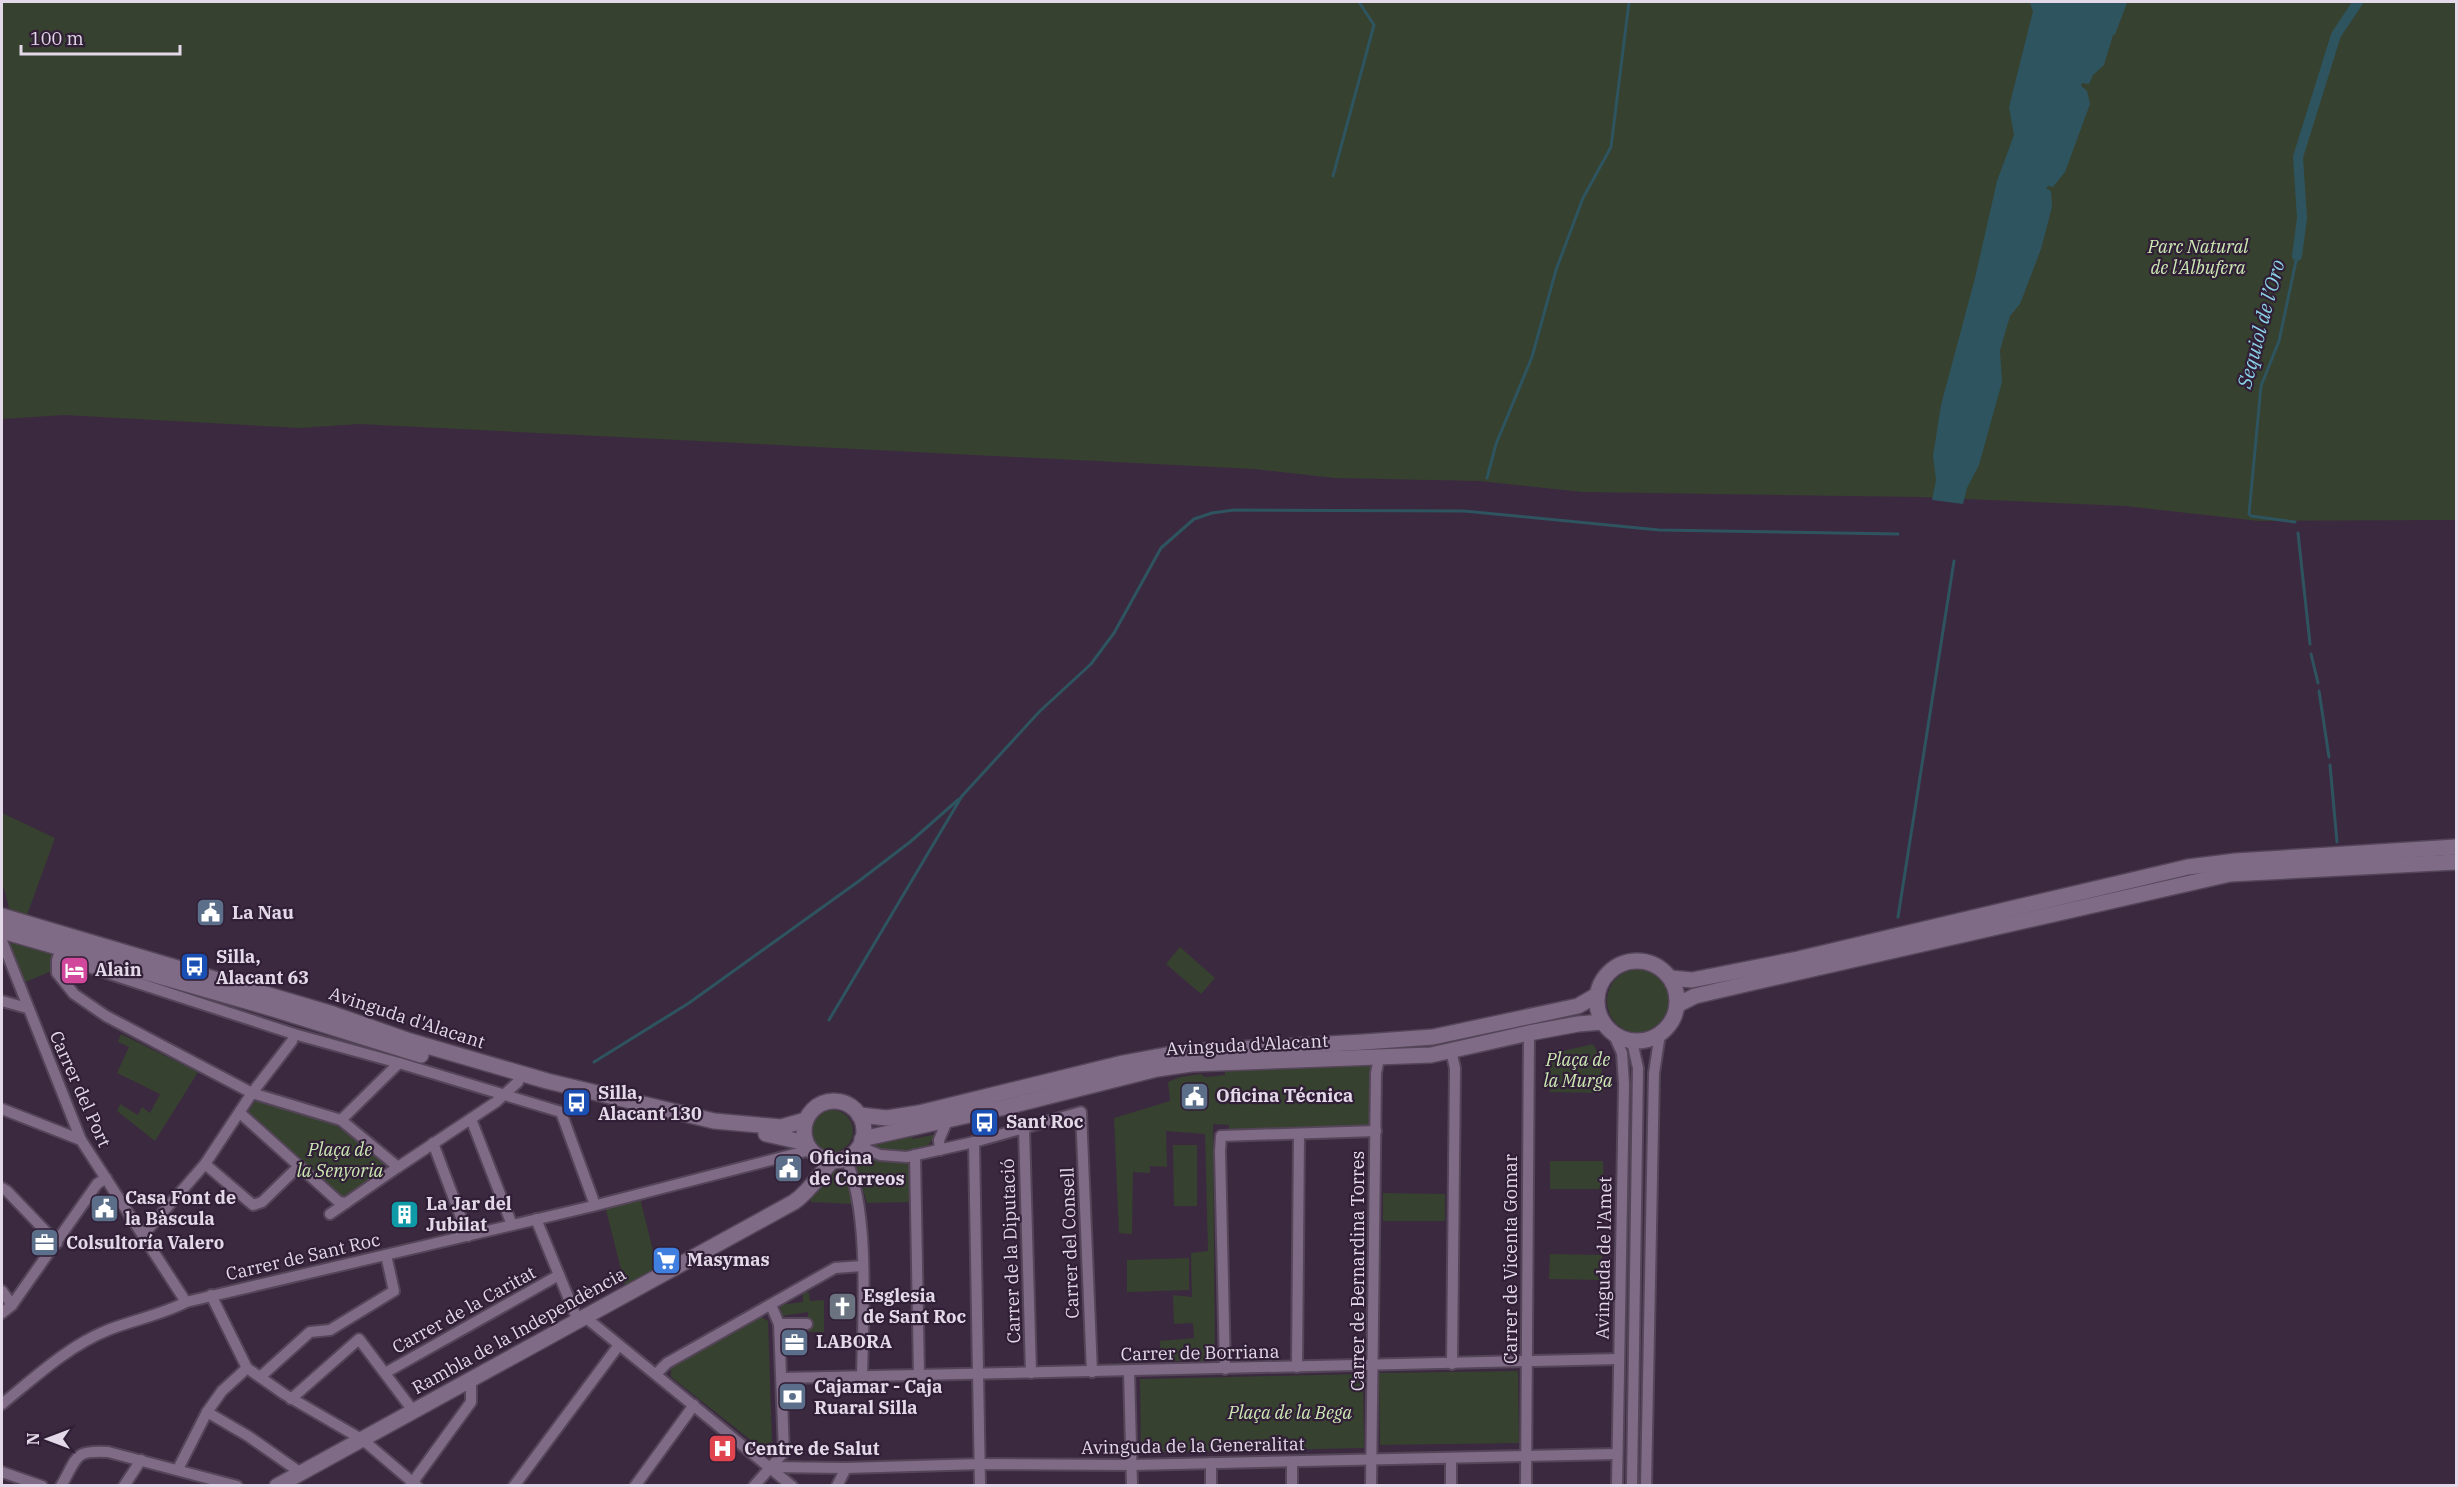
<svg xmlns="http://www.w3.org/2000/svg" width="2458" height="1487" font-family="'IBM Plex Serif',serif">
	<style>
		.green { fill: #37412f }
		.water { fill: #2e545f }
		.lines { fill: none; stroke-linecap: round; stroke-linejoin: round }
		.stream { stroke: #2e545f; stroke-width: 3 }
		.canal { stroke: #2e545f; stroke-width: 10 }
		.street-casing { stroke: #544559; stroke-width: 14 }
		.secondary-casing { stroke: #544559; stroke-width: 18 }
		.street { stroke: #7f6b85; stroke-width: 10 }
		.secondary { stroke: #7f6b85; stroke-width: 15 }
		.labels { text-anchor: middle; stroke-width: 4.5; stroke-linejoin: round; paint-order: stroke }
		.park-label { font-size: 18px; font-style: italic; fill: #cdeab4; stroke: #301f36 }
		.poi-label { font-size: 18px; font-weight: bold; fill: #e4d9e8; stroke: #301f36; text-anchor: start }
		.street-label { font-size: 18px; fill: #e4d9e8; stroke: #301f36 }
		.water-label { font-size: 20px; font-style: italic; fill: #8bd1e7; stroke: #301f36 }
	</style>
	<rect width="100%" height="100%" fill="#3b2940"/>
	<!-- green -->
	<g class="green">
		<path d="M2,2H2456V520L2259,521L2125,506L1920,497L1582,492L1479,481L1334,478L1254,469L359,424L299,428L64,415L2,419Z"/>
		<path d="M2,813L55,838L27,915L10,911L2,882Z"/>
		<path d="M14,941L59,952L52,971L23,983L10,952V946Z"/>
		<path d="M1180,947L1215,978L1201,994L1166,964Z"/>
		<circle cx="1639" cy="1001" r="32"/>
		<path d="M121,1034L198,1072L155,1141L117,1111L120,1104L138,1115L142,1107L150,1113L160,1094L117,1073L129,1047L118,1042Z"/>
		<path d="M1593,1044L1601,1058L1603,1093L1550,1092V1054Z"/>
		<path d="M1379,1058L1376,1131L1229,1136V1125L1213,1124L1215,1357L1208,1361H1161L1160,1341L1194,1338L1193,1323L1174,1324L1173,1295L1192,1297L1191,1253L1208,1251L1205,1134L1166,1131L1167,1167L1150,1166V1173L1133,1172L1132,1234L1119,1233L1114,1118L1170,1101L1168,1082L1180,1077L1201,1074L1205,1077L1225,1075V1063Z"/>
		<path d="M266,1101L330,1121L386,1164L349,1198L342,1196L249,1115V1110L255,1102Z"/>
		<circle cx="832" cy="1131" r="21"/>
		<path d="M916,1132L912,1139L937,1134L925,1149L905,1153L868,1146L878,1139Z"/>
		<path d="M1173,1145H1197V1206H1174Z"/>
		<path d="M867,1157L909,1164L912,1170L913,1202L867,1203L855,1164Z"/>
		<path d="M1550,1161H1603L1604,1189H1550Z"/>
		<path d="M830,1170H844L849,1179L852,1204L811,1202L810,1197Z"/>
		<path d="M1383,1193L1445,1194V1221H1383Z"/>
		<path d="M639,1194L659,1275L627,1293L604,1202Z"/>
		<path d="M1550,1254L1602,1255V1280L1549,1279Z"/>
		<path d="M1189,1258V1290L1127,1292V1260Z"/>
		<path d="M806,1292L809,1293L810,1301L824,1300V1332H808V1312L782,1316L780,1305L803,1302V1294Z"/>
		<path d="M760,1316L768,1321L772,1443L762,1449L671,1377V1364Z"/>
		<path d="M1518,1371L1519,1443L1380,1445L1379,1373Z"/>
		<path d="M1363,1374L1364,1448L1141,1453L1140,1379Z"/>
	</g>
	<!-- water -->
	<path class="water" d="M2027,2H2117L2108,29L2114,32L2104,65L2093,75L2089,84L2082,83L2081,86L2087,91L2090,104L2065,172L2053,187L2048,186L2046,188L2051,191L2052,207L2041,249L2020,304L2010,316L2000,350L2002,382L1979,465L1967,488L1963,504L1932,500L1936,480L1933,456L1941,405L1975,278L1997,181L2014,135L2009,107L2033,11L2030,3Z"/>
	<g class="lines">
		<!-- stream -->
		<g class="stream">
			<path d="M1333,176L1374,25L1359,2"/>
			<path d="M1487,478L1496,444L1532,357L1556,270L1583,198L1611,147L1629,2"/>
			<path d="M2295,522L2251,516L2249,514L2261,386L2279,341L2297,256"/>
			<path d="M2298,533L2310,644"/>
			<path d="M2311,654L2318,683"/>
			<path d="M2319,691L2329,757"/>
			<path d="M2330,765L2337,842"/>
			<path d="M1898,917L1954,561"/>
			<path d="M829,1020L962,796L1040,711L1091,664L1114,633L1161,548L1194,519L1212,513L1234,510L1464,511L1659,530L1898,534"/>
			<path d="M594,1062L689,1003L859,881L910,842L959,799"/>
		</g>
		<!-- canal -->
		<g class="canal">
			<path d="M2111,31L2122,2"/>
			<path d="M2297,256L2302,218L2298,157L2336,35L2358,2"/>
		</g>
		<defs>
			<g id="street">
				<path d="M2,941L81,1140L186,1302"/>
				<path d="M61,950L57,960V973L74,994L106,1016L252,1093L341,1120L398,1167L330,1214"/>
				<path d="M58,957L294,1034L399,1063L561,1112L595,1205"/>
				<path d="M2,1001L27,1008"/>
				<path d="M1613,1033L1622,1053L1624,1084L1617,1486"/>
				<path d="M1627,1039L1633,1046L1638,1068L1632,1486"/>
				<path d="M1451,1051L1455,1068L1452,1364"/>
				<path d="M2,1109L81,1140"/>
				<path d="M240,1113L339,1202L346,1203"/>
				<path d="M471,1119L512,1225"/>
				<path d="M341,1120L399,1063"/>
				<path d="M1024,1128L1031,1373"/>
				<path d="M974,1142L980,1486"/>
				<path d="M433,1143L468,1236"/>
				<path d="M861,1144L868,1150L880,1155L907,1157L974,1142L1081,1112L1092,1372"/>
				<path d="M940,1150L939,1140L947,1121"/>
				<path d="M915,1155L919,1375"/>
				<path d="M846,1159C870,1212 863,1317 862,1376"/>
				<path d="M205,1164L253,1205L262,1202L299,1166"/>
				<path d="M398,1167L496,1102L518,1082"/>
				<path d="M2,1188L7,1191L57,1243"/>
				<path d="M536,1219L578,1321"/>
				<path d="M143,1235L205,1164L252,1093L292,1041L294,1034"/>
				<path d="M2,1291L12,1305"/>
				<path d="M211,1295L247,1368L284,1394L363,1440L417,1486"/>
				<path d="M2,1313L12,1305L97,1184L106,1178"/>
				<path d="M585,1317L792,1486"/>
				<path d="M779,1324H807"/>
				<path d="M1297,1367L1299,1134"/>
				<path d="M1225,1369L1220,1151L1221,1136L1376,1131"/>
				<path d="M1129,1371L1132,1486"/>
				<path d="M385,1373L559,1275"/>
				<path d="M656,1374L667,1363L835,1268L862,1266"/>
				<path d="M260,1377L310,1332L330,1330L394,1291L386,1255"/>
				<path d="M782,1378L1618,1359"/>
				<path d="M291,1399L359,1339L414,1412"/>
				<path d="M2,1404C34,1378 68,1346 108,1330C133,1320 161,1315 186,1302L593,1206L810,1150"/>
				<path d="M207,1412L248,1436L301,1473"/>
				<path d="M1451,1458V1486"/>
				<path d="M1292,1462V1486"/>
				<path d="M1211,1463V1486"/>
				<path d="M769,1467L846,1468L981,1464L1132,1465L1617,1454"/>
				<path d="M178,1469L207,1412L222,1391L247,1368"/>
				<path d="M2,1472L42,1486"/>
				<path d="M61,1486C78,1457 73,1450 108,1452L237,1486"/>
				<path d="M124,1486L141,1460"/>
				<path d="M410,1486L471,1402V1380"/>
				<path d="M514,1486L619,1345"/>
				<path d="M635,1486L694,1405"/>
				<path d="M754,1486L784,1452L779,1324L771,1305"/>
				<path d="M837,1486L846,1468"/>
				<path d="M1371,1486L1376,1073L1379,1058"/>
				<path d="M1526,1486L1529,1033"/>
				<path d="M1646,1486L1654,1073L1660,1034"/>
			</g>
			<g id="secondary">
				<path d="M2,916L333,1014L410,1041L547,1081L714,1121L781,1127L806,1120"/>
				<path d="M2,931L270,1008L421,1055"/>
				<circle cx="1637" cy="1001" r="40"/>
				<path d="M1670,978L1692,980L1798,959L2188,867L2236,861L2456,847"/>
				<path d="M1677,1005L1695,996L1755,982L2230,874L2456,862"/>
				<circle cx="834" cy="1131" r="30"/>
				<path d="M859,1115L887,1118L919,1113L1123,1063L1182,1052L1364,1042L1433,1037L1578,1006L1597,995"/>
				<path d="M766,1134L806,1143"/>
				<path d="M862,1139L1010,1106L1157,1069L1191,1064L1431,1055L1529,1033L1578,1024L1603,1022"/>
				<path d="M277,1486L794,1202C810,1191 819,1175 832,1161"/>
			</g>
		</defs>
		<!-- street casing -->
		<use href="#street" class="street-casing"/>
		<!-- secondary casing -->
		<use href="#secondary" class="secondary-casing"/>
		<!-- street -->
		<use href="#street" class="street"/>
		<!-- secondary -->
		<use href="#secondary" class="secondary"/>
	</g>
	<!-- icons -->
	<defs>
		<symbol id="civic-square" viewBox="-11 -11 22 22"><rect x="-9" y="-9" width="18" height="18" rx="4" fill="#5c6f8a" stroke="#301f36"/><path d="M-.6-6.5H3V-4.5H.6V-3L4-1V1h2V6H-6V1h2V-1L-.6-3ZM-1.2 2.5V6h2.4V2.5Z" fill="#fff"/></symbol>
		<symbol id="bus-square" viewBox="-11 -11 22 22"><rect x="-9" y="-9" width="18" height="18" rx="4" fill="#1a4fb4" stroke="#301f36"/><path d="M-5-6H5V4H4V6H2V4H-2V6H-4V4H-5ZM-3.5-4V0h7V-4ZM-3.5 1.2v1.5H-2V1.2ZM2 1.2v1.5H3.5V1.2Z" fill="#fff"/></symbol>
		<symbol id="hotel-square" viewBox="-11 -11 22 22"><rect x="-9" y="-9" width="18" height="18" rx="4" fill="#d1479c" stroke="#301f36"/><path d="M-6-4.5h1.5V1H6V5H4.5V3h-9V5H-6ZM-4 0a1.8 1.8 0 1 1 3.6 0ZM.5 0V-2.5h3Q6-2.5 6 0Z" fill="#fff"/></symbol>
		<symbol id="building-square" viewBox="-11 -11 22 22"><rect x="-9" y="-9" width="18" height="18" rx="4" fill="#0f9aa8" stroke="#301f36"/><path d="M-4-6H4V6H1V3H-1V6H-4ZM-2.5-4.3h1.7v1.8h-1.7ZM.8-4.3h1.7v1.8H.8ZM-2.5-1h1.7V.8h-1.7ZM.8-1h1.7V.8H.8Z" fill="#fff"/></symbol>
		<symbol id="office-square" viewBox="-11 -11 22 22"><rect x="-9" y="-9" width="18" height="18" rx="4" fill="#5c6f8a" stroke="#301f36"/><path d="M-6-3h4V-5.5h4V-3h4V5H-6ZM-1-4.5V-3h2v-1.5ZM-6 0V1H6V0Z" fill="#fff"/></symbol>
		<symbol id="supermarket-square" viewBox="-11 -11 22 22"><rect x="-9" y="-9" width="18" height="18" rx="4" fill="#3f7fe0" stroke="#301f36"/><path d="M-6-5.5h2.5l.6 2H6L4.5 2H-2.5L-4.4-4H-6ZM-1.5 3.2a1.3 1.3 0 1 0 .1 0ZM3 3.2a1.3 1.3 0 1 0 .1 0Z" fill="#fff"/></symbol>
		<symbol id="church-square" viewBox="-11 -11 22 22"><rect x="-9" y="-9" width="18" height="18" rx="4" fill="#6b7280" stroke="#301f36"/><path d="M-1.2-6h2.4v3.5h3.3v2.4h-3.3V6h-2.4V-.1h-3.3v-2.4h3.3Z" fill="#fff"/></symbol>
		<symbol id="bank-square" viewBox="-11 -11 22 22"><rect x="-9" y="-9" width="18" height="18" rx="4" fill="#5c6f8a" stroke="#301f36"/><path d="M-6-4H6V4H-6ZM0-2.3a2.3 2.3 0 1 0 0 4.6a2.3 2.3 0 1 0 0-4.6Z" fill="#fff"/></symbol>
		<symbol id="hospital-square" viewBox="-11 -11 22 22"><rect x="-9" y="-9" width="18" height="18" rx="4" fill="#e0444e" stroke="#301f36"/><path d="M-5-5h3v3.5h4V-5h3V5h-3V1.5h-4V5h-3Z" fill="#fff"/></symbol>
	</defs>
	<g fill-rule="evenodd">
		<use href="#civic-square" x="194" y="896" width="33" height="33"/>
		<use href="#bus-square" x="178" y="950" width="33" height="33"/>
		<use href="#hotel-square" x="58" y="954" width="33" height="33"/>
		<use href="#civic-square" x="1178" y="1080" width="33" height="33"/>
		<use href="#bus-square" x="560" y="1086" width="33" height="33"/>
		<use href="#bus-square" x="968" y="1106" width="33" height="33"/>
		<use href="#civic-square" x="772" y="1152" width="33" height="33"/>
		<use href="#civic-square" x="88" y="1192" width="33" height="33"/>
		<use href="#building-square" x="388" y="1198" width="33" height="33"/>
		<use href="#office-square" x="28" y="1226" width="33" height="33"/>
		<use href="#supermarket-square" x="650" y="1244" width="33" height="33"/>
		<use href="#church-square" x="826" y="1290" width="33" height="33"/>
		<use href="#office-square" x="778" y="1326" width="33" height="33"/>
		<use href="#bank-square" x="776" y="1380" width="33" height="33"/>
		<use href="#hospital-square" x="706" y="1432" width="33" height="33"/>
	</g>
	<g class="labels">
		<!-- park labels -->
		<g class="park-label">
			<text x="2198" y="253">Parc Natural<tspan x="2198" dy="21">de l'Albufera</tspan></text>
			<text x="1578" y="1066">Plaça de<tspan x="1578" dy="21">la Murga</tspan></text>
			<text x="340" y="1156">Plaça de<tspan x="340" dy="21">la Senyoria</tspan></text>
			<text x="1290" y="1419">Plaça de la Bega</text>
		</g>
		<!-- poi labels -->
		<g class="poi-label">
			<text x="232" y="919">La Nau</text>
			<text x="216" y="963">Silla,<tspan x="216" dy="21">Alacant 63</tspan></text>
			<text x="95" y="976">Alain</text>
			<text x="598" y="1099">Silla,<tspan x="598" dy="21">Alacant 130</tspan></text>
			<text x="1216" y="1102">Oficina Técnica</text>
			<text x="1006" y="1128">Sant Roc</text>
			<text x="809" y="1164">Oficina<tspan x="809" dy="21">de Correos</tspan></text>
			<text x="125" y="1204">Casa Font de<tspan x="125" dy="21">la Bàscula</tspan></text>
			<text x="426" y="1210">La Jar del<tspan x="426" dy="21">Jubilat</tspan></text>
			<text x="66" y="1249">Colsultoría Valero</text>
			<text x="687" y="1266">Masymas</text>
			<text x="863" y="1302">Esglesia<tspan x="863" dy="21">de Sant Roc</tspan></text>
			<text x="816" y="1348">LABORA</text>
			<text x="814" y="1393">Cajamar - Caja<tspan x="814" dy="21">Ruaral Silla</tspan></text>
			<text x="744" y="1455">Centre de Salut</text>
		</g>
		<!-- street labels -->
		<g class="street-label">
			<text transform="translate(407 1018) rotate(18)" y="6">Avinguda d'Alacant</text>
			<text transform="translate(1247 1045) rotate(-3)" y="6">Avinguda d'Alacant</text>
			<text transform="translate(80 1089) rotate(66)" y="6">Carrer del Port</text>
			<text transform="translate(1070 1243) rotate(-92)" y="6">Carrer del Consell</text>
			<text transform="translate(1011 1251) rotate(-92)" y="6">Carrer de la Diputació</text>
			<text transform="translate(303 1257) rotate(-13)" y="6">Carrer de Sant Roc</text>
			<text transform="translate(1604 1258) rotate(-89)" y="6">Avinguda de l'Amet</text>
			<text transform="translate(1511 1259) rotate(-90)" y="6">Carrer de Vicenta Gomar</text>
			<text transform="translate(1358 1271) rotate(-90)" y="6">Carrer de Bernardina Torres</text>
			<text transform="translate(464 1310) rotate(-29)" y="6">Carrer de la Caritat</text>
			<text transform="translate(519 1331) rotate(-29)" y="6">Rambla de la Independència</text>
			<text transform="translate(1200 1353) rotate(-1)" y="6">Carrer de Borriana</text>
			<text transform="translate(1193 1446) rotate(-1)" y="6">Avinguda de la Generalitat</text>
		</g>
		<!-- water labels -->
		<g class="water-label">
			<text transform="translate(2261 324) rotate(-75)" y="7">Sequiol de l’Oro</text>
		</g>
	</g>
	<!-- border -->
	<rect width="2458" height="1487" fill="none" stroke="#e4d9e8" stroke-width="6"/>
	<!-- north arrow -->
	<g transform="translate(48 1439) rotate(270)" stroke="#301f36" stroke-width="4.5" paint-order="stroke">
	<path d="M0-4.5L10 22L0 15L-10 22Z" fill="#e4d9e8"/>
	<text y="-9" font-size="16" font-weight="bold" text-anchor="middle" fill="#e4d9e8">N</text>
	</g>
	<!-- scale -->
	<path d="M21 45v9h159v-9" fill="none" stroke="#e4d9e8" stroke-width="3"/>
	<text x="30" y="45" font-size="18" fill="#e4d9e8" stroke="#301f36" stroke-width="4.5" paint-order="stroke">100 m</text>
</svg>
